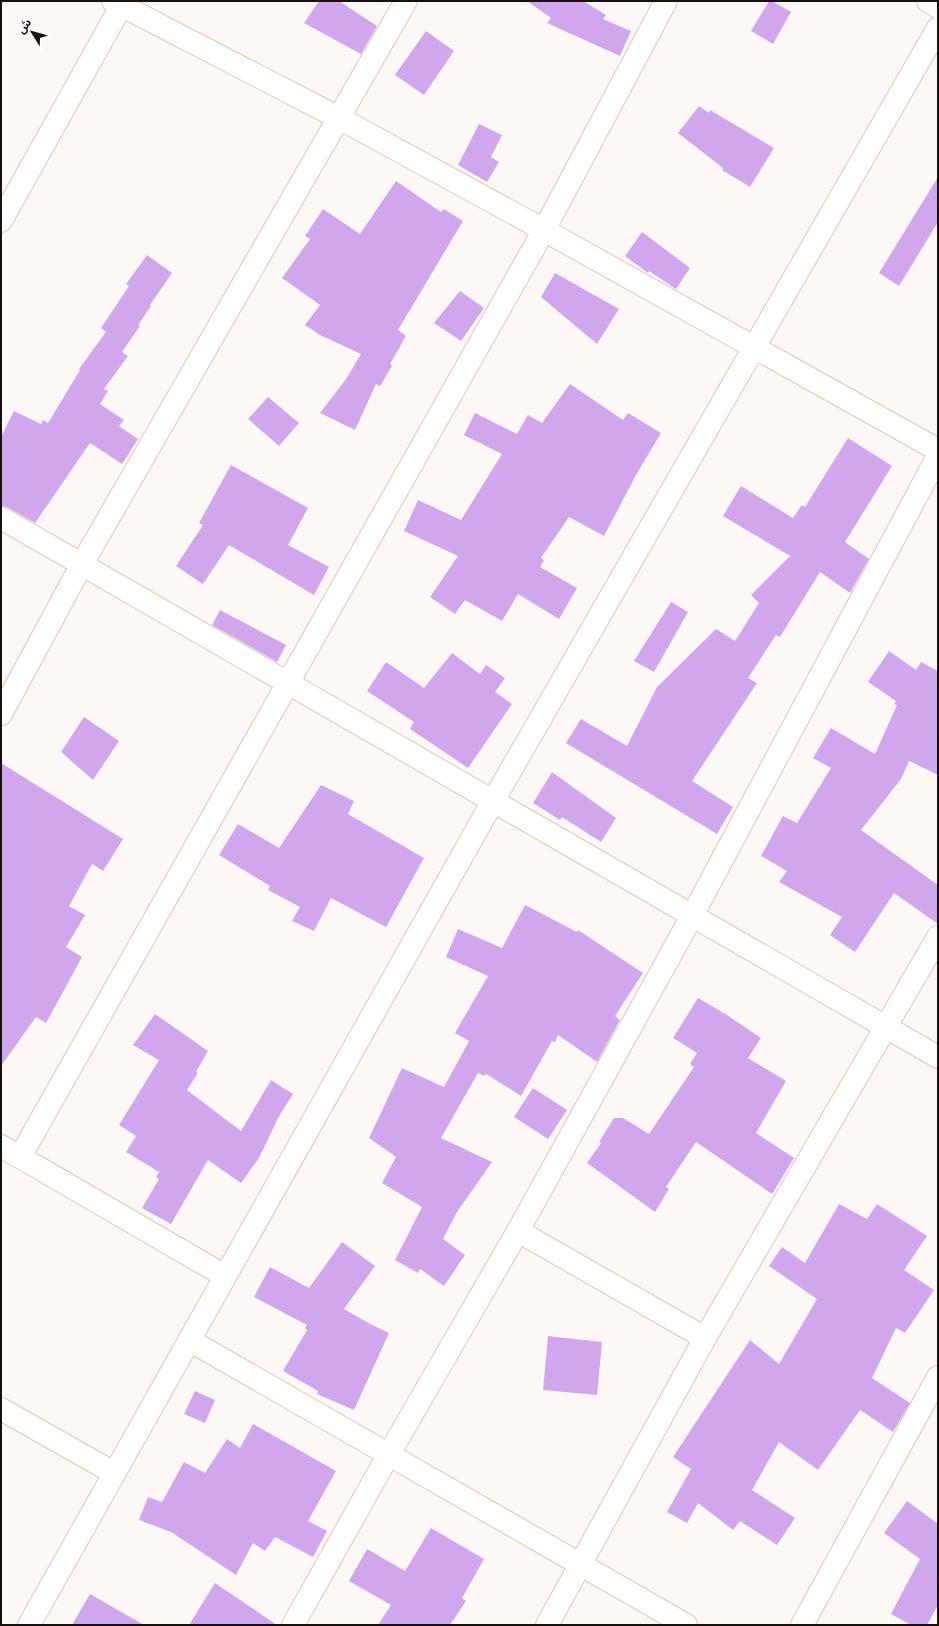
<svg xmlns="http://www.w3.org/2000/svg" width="939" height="1626" font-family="'DM Sans','Noto Sans Arabic',sans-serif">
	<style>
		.building { fill: #d0a6ec }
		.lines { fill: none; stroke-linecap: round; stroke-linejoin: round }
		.minor-casing { stroke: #dec6b5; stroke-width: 24 }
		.minor { stroke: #fff; stroke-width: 22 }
	</style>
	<rect width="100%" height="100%" fill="#fdf8f5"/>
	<!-- building -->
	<g class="building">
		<path d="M319,1H339L377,26L361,54L304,23Z"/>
		<path d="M527,1H583L606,15L603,19L631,31L620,56L547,23L551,18Z"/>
		<path d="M769,1H772L791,12L773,44L751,31Z"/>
		<path d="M426,31L454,51L424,95L395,75Z"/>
		<path d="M699,106L709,113L710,110L774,148L750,187L722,170L723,168L678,133Z"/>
		<path d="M479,124L502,135L491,157L499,162L487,182L458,165Z"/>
		<path d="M938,177V222L899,286L879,273Z"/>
		<path d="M396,181L441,212L444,209L463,221L398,330L406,336L390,364L392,366L380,386L376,384L355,430L320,413L346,379L361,354L320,335L305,325L320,305L282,278L310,239L305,236L323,209L360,234Z"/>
		<path d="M642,232L690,268L676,289L649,271L648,273L625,256Z"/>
		<path d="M147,255L172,273L150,305L151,306L138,325L140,326L122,352L128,356L104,389L108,391L100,404L124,420L119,426L138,439L122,464L90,443L35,523L7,507L1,506V437L14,411L41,424L43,420L48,423L80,370L79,369L106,332L101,328L129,286L126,284Z"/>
		<path d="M555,273L619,309L597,344L541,297Z"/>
		<path d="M460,291L484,308L461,341L434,323Z"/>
		<path d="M570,384L623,420L628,413L661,433L636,475L604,536L569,517L541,558L544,560L540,567L577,588L559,619L518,594L502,621L465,600L455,614L430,597L458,556L404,531L418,500L461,520L502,454L464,435L475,413L517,434L528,415L542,423Z"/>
		<path d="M268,397L299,423L279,446L248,419Z"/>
		<path d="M848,438L892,466L845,542L869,559L850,593L820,572L780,637L776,635L748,678L757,683L692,781L733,807L717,834L566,743L581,719L627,746L657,687L716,629L735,641L759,603L751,595L790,556L723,516L741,486L793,518L802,505L805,507Z"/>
		<path d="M231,465L308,508L288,545L329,567L314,595L229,545L203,584L176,566L203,525L199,523Z"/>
		<path d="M671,602L688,612L654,672L634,661Z"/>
		<path d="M220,610L286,645L277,662L212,625Z"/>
		<path d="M889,651L916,670L921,662L938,671V775L909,761L901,779L861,830L938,885V924L894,893L855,952L830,935L842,917L779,882L787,871L761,856L783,816L797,823L831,768L813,758L831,728L875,754L897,705L894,704L896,701L868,682Z"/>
		<path d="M452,653L480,674L486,665L505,678L495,692L512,704L468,768L410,729L414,722L367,691L386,662L424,688Z"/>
		<path d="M84,717L119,741L93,780L61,752Z"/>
		<path d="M1,763L123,839L103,871L92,864L69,906L85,915L66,947L82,957L46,1023L36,1017L1,1066Z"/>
		<path d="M552,772L616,818L601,842L562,817L560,820L533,803Z"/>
		<path d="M321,785L354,801L348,814L424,858L386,927L331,898L314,931L292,921L300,907L268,890L270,886L219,855L238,824L279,848Z"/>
		<path d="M525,905L577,932L578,930L643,973L615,1016L620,1020L597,1062L558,1035L555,1042L552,1041L521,1096L486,1074L484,1076L478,1073L441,1138L492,1162L457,1212L443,1239L465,1255L444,1286L420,1269L418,1273L395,1260L422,1207L382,1183L396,1157L369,1138L402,1068L444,1087L469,1041L455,1033L488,976L446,957L458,929L502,948Z"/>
		<path d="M698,998L727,1015L761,1038L748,1058L786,1081L756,1133L794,1158L772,1194L696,1142L666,1187L669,1189L655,1212L587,1163L601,1143L599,1142L614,1118H623L649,1134L694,1067L690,1064L697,1053L673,1038Z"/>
		<path d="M155,1014L208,1051L196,1072L198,1073L187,1090L241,1131L271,1080L293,1094L278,1118L259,1158L241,1183L208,1160L171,1224L142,1208L159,1179L156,1177L159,1172L126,1152L136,1136L119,1125L159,1060L133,1045Z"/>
		<path d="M533,1088L567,1110L548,1139L514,1117Z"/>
		<path d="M839,1204L867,1219L877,1204L927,1236L904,1270L934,1290L905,1333L896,1328L872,1378L910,1403L893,1432L860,1410L818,1470L779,1442L752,1490L795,1518L777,1545L740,1521L733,1530L698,1503L687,1523L667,1512L691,1469L673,1457L750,1340L779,1364L817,1299L769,1266L782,1247L805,1263Z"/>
		<path d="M342,1242L375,1266L344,1309L370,1324L389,1333L354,1410L317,1394L318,1391L283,1371L307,1330L305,1328L307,1325L254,1297L270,1267L309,1288Z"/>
		<path d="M548,1336L602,1342L597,1395L543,1390Z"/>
		<path d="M195,1391L215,1400L205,1423L184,1414Z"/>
		<path d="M253,1424L336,1471L308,1521L327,1531L313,1557L275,1537L265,1551L253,1543L236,1575L171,1532L139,1520L148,1497L162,1502L184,1462L205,1473L227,1439L240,1448Z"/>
		<path d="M907,1501L938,1524V1605L927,1625H911L891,1614L920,1559L884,1533Z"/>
		<path d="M431,1528L484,1559L462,1598L466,1601L450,1625H378L391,1605L349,1581L367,1549L405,1571Z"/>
		<path d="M215,1583L277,1625H189Z"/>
		<path d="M90,1594L144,1625H72Z"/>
	</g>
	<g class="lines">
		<defs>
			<g id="minor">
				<path d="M113,1L339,118L544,230L938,450"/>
				<path d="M928,1L938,7"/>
				<path d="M1,221L124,1"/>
				<path d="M1,518L938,1057"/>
				<path d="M1,714L82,564L406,1"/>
				<path d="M1,1146L225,1276"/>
				<path d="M20,1157L544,230L666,1"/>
				<path d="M518,1231L705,1338"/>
				<path d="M189,1340L686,1625"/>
				<path d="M1,1409L114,1473"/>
				<path d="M29,1625L493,801L938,28"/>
				<path d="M293,1625L389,1454L518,1231L692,916L938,456"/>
				<path d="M547,1625L705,1338L938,937"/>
				<path d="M802,1625L938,1377"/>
			</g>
		</defs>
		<!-- minor casing -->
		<use href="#minor" class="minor-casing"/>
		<!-- minor -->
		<use href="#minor" class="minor"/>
	</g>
	<!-- border -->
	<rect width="939" height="1626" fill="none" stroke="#18100a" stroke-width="4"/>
	<!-- north arrow -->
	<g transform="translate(32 32) rotate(307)" stroke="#ffffff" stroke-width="3" paint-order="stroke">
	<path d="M0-3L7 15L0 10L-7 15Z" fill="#18100a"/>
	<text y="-6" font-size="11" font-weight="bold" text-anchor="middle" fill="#18100a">ش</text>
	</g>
</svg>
